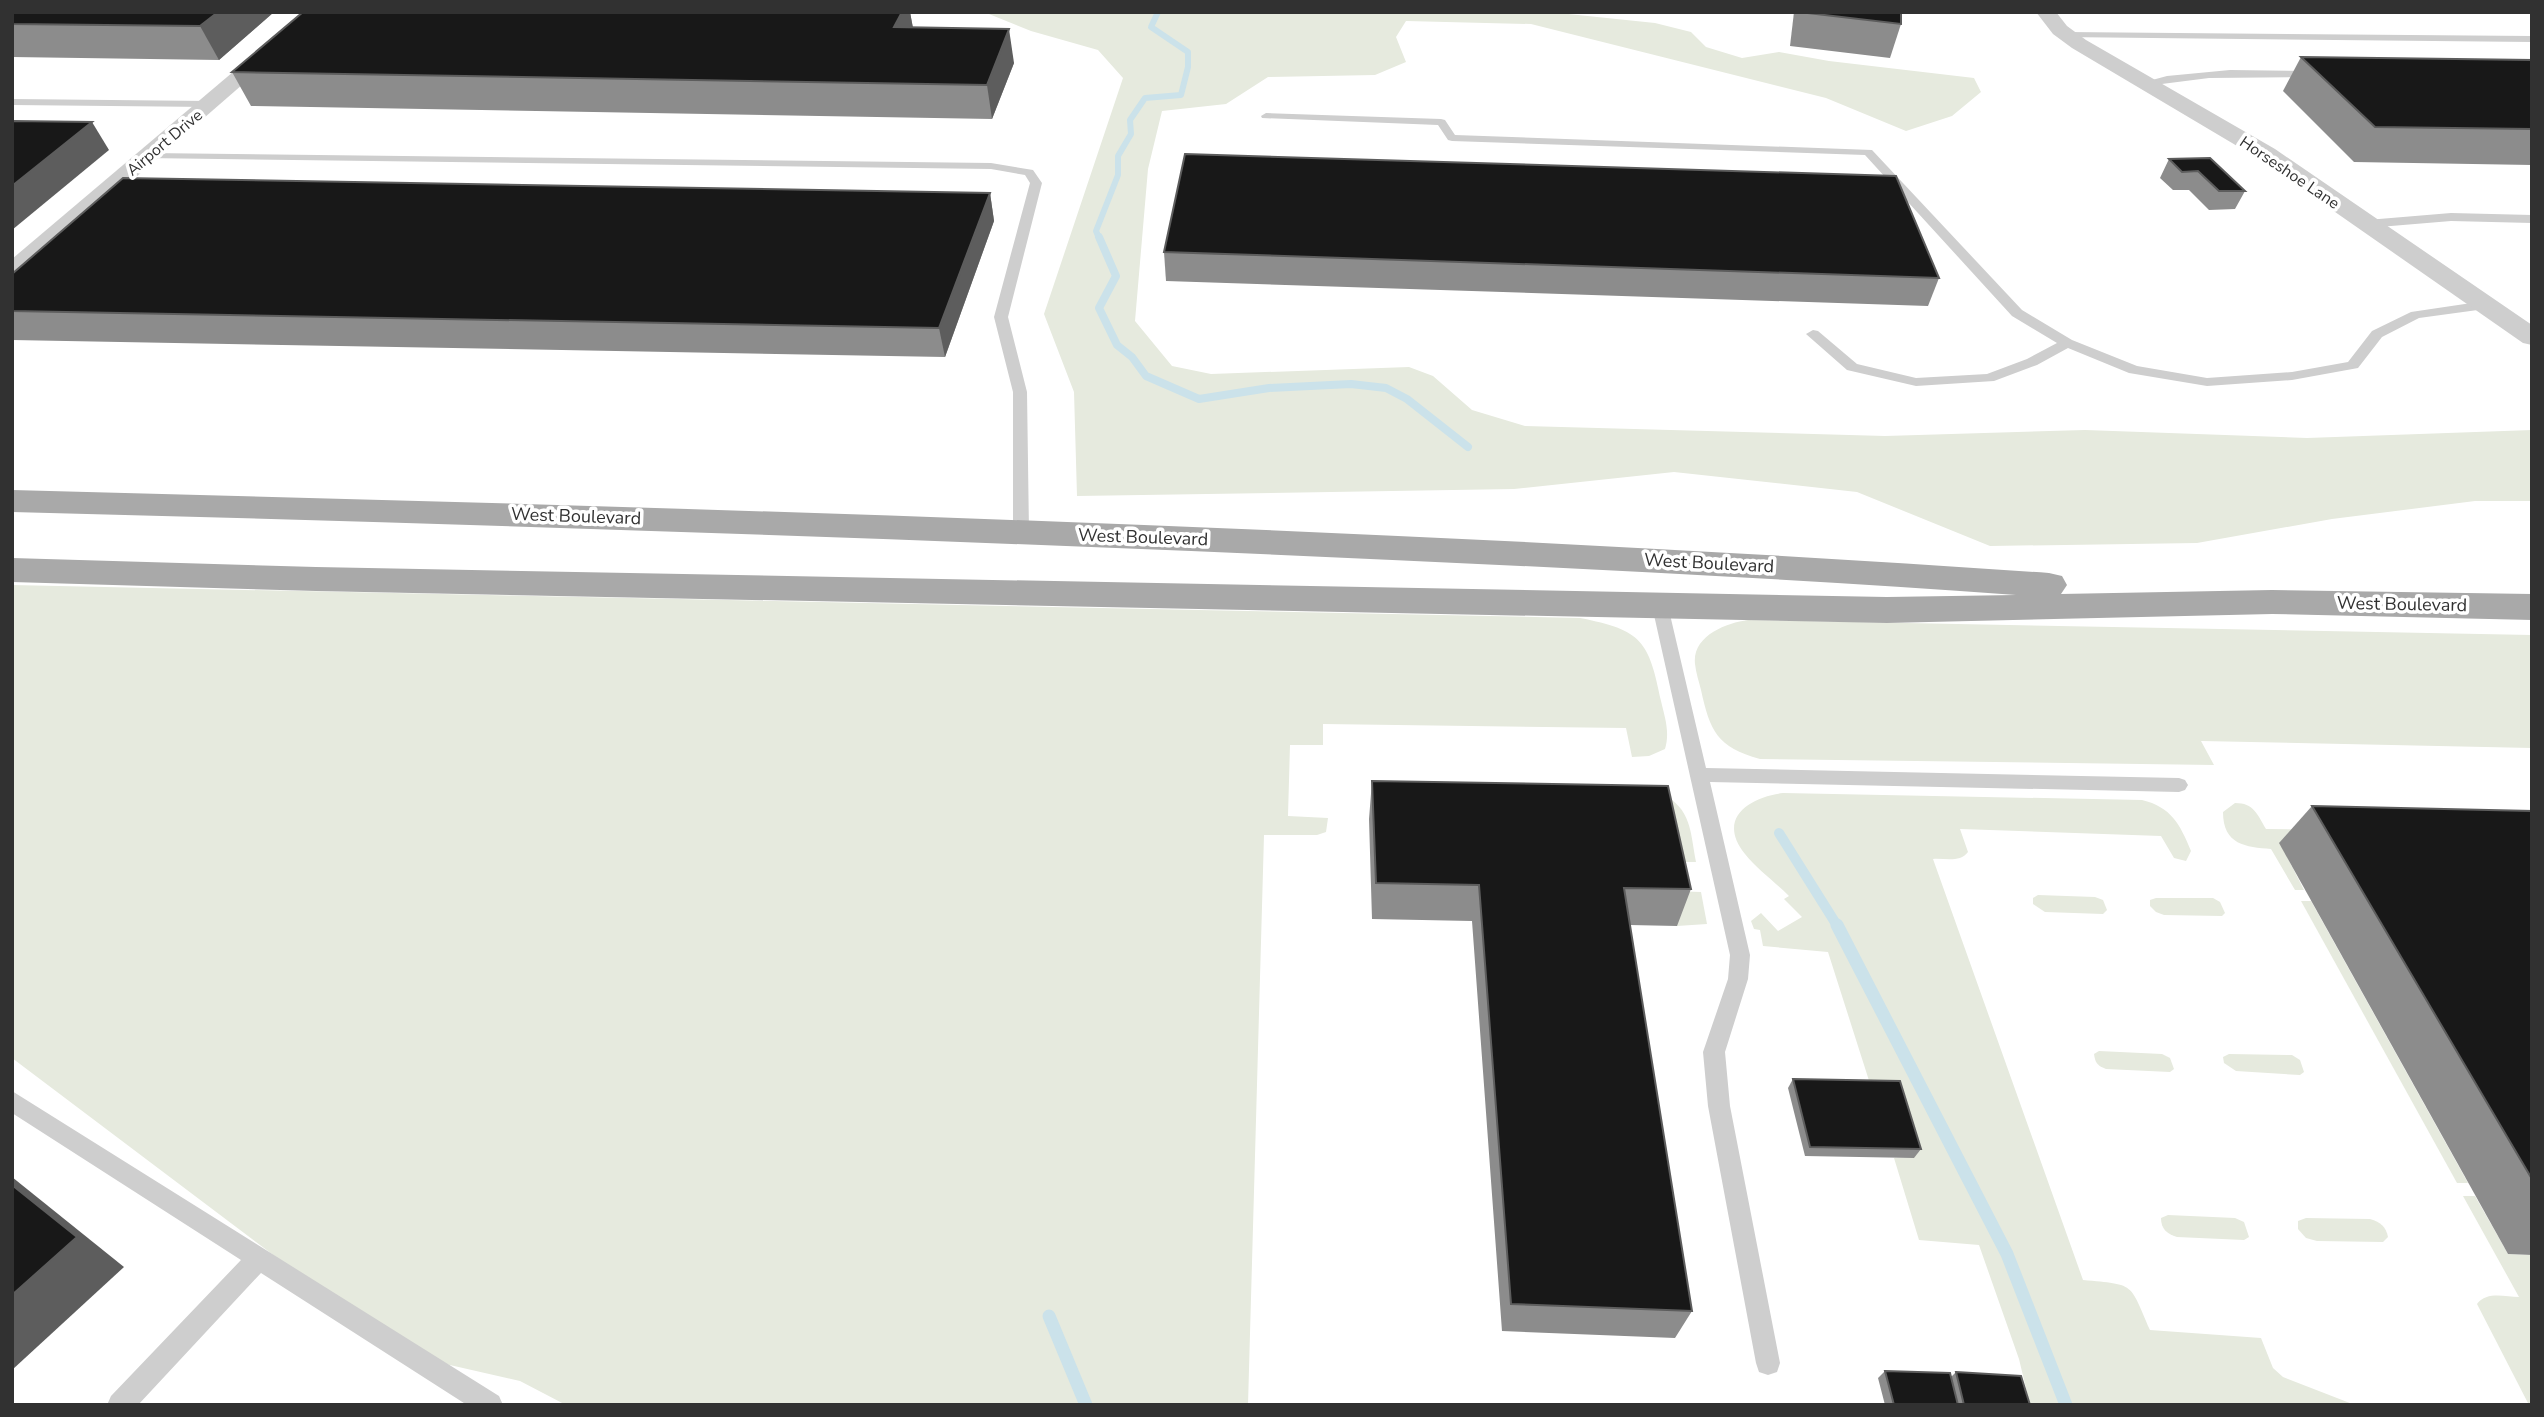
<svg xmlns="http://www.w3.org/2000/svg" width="2544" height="1417" font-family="'Nunito Sans',sans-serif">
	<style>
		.green { fill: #e6eade }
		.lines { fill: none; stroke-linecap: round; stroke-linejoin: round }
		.stream-far3 { stroke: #cbe2ea; stroke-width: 6 }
		.stream-far2 { stroke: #cbe2ea; stroke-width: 8 }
		.stream-far1 { stroke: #cbe2ea; stroke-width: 10 }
		.stream { stroke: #cbe2ea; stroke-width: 13 }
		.lane { fill: #cecece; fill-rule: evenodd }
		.street { fill: #cecece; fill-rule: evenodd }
		.primary { fill: #a9a9a9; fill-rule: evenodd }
		.wall { fill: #8c8c8c }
		.shaded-wall { fill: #5d5d5d }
		.building { fill: #181818; stroke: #5d5d5d; stroke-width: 2 }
		.labels { text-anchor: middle; stroke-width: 7; stroke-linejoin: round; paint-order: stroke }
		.far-street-label { font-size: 16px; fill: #313131; stroke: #fff }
		.street-label { font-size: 18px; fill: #313131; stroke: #fff }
	</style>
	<rect width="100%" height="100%" fill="#fff"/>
	<!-- green -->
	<g class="green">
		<path d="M984,12H1549L1655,23L1691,32L1706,47L1742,58L1779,52L1829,61L1974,78L1981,92L1952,116L1906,131L1826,98L1531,24L1406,21L1396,37L1406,62L1375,75L1268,77L1226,104L1162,111L1148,169L1135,321L1172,366L1211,374L1409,367L1433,376L1472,410L1525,426L1885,436L2085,430L2307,438L2532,430V501H2475L2332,519L2197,543L1990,546L1857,492L1674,472L1514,489L1077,496L1074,392L1044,314L1123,78L1098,50L1031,31Z"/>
		<path d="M12,585L1580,618C1642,630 1649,641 1661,701C1665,718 1670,732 1665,749L1649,756L1632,757L1626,728L1323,724V745H1290L1288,816L1328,818L1326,832L1317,835H1264L1248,1405H566L520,1381L406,1355L12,1058Z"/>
		<path d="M1748,620L2532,635V748L2201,741L2214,765L1760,759C1717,747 1710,731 1701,690C1699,682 1696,673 1695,664C1692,636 1726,623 1748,620Z"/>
		<path d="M1661,793C1692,809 1690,831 1696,862H1664Z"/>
		<path d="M1783,793L2142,800C2171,807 2180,824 2191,851L2186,861L2174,858L2161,836L1960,829L1968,852C1960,863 1945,858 1933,859L2083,1280C2136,1285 2129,1282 2150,1330L2261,1338L2273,1368L2283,1377L2355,1405H2030L2019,1359L1979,1245L1919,1240L1894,1158L1914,1157L1872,1090L1828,952L1763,946L1760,930L1754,929L1751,921L1761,913L1778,931L1802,917L1784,899L1789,896C1775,882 1757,869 1745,854C1716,818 1750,797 1783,793Z"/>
		<path d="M2235,803C2254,803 2257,814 2266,829L2395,831L2280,843L2304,890H2295L2271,849C2246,847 2223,845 2223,812Z"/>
		<path d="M1670,891L1701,892L1707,924L1677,926Z"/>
		<path d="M2038,895L2095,897L2103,900L2107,910L2103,914L2045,912L2033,904V898Z"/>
		<path d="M2156,898H2213L2220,902L2225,913L2222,916L2164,915L2156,912L2150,906V900Z"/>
		<path d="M2301,901H2311L2468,1183H2457Z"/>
		<path d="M2099,1051L2162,1054L2170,1058L2174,1069L2170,1072L2106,1069C2098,1066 2095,1063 2094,1054Z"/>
		<path d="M2229,1054L2292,1055L2300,1060L2304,1072L2300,1075L2236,1071L2224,1063L2223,1057Z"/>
		<path d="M2463,1196H2475L2508,1254L2532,1255V1405H2529L2477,1304C2487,1291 2505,1297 2519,1297Z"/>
		<path d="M2168,1215L2235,1218L2244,1222L2249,1237L2244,1240L2177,1237C2167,1234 2161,1229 2161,1218Z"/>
		<path d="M2306,1218L2370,1219C2381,1222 2386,1227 2388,1237L2383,1242L2317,1241L2306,1238L2298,1229V1221Z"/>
	</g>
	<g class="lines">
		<!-- stream-far3 -->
		<path class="stream-far3" d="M1099,238L1096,231L1118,175V156L1131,134L1130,120L1145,98L1181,95L1188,67V52L1151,27L1158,12"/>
		<!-- stream-far2 -->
		<path class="stream-far2" d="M1099,237L1116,276L1099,308L1117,345L1132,357L1146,376L1199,399L1269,388L1351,384L1386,388L1407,399L1468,447"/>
		<!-- stream-far1 -->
		<path class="stream-far1" d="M1779,833L1838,927"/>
		<!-- stream -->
		<g class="stream">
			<path d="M1837,925L2007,1254L2066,1405"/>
			<path d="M1049,1316L1086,1405"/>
		</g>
		<!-- lane -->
		<g class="lane">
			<path d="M2066,32L2532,36V42L2062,37L2061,35Z"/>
			<path d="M2230,70L2316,71L2321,74L2316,77L2209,78L2146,86L2141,83L2167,76Z"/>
			<path d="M12,99L209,101L214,104L209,107L12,105Z"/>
			<path d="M1266,113L1441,119L1445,120L1455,135L1872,150L2022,310L2072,340L2137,366L2207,378L2292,372L2348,362L2372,331L2411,312L2485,301L2492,305L2485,309L2419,318L2382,337L2358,368L2292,380L2207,386L2129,373L2068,348L2037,365L1994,381L1916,386L1847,370L1806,334L1813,330L1818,331L1857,364L1916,378L1987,374L2027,359L2057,343L2012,316L1865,155L1452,141L1448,140L1438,125L1262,118L1261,116Z"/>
			<path d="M149,153L991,163L1033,170L1042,183L1008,317L1027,392L1029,532L1021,537L1013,532V392L994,317L1030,183L1025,175L991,169L145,158V154Z"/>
			<path d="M2451,213L2532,215V223L2451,221L2367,228L2361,224L2367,220Z"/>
			<path d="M1660,600L1668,606L1706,768L2179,778L2185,780L2188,785L2185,790L2179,792L1710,782L1750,955L1748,979L1725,1052L1730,1106L1780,1363L1777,1372L1768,1375L1759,1372L1756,1363L1708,1106L1703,1052L1728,979L1730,955L1652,606Z"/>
			<path d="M12,1091L499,1396L503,1405H467L261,1273L138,1405H107L111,1396L241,1260L12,1113Z"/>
		</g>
		<!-- street -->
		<g class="street">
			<path d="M304,12H326L21,277L12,280V259Z"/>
			<path d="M2036,12H2056L2067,26L2086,40L2275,149L2532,325V345L2523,343L2259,159L2072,48L2053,34Z"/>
		</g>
		<!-- primary -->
		<path class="primary" d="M12,490C691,508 1371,526 2049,573L2062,576L2067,585L2061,594L2272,590L2532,594V620L2272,614L1887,623L316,591L12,582V558L316,567L1887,597L2016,595C1741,575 1466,563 1191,551C798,535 405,522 12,512Z"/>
	</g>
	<!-- wall -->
	<g class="wall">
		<path d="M12,12H274L219,60L12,57Z"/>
		<path d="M303,12H910L913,28L1014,63L992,119L251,106L232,72Z"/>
		<path d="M1794,12H1901V24L1890,58L1790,46Z"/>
		<path d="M2439,12H2532V14Z"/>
		<path d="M2301,57L2532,60V165L2354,162L2283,91Z"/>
		<path d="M2169,159L2245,191L2235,209L2209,210L2189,190H2173L2160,178Z"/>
		<path d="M990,193L994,221L945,357L12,340V274Z"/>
		<path d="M1164,252L1939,278L1928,306L1166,281Z"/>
		<path d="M1372,781L1691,889L1677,926L1630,925L1692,1311L1675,1338L1502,1331L1472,921L1372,919L1369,819Z"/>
		<path d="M2312,806L2532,811V1255L2508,1254L2279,843Z"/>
		<path d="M1793,1079L1921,1149L1914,1158L1805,1156L1788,1088Z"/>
		<path d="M1885,1371L1951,1377L1956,1372L2030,1405H1885L1878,1378Z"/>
	</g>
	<!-- shaded-wall -->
	<g class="shaded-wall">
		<path d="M218,12H274L219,60L200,26Z"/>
		<path d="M902,12H910L914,34L894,27Z"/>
		<path d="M1009,29L1014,63L992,119L987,85Z"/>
		<path d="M92,122L109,150L12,230V186Z"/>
		<path d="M990,193L994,221L945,357L939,328Z"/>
		<path d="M12,1177L124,1267L12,1370Z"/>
	</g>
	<!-- building -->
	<g class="building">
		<path d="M12,12H218L200,26L12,24Z"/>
		<path d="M303,12H902L894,27L1009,29L987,85L232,72Z"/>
		<path d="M1799,12H1901V24Z"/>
		<path d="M2301,57L2532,60V129L2375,127Z"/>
		<path d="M12,121L92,122L12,186Z"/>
		<path d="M1185,154L1896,176L1939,278L1164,252Z"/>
		<path d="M2210,158L2245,191H2219L2198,171L2182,172L2169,159Z"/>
		<path d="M123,178L990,193L939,328L12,311V274Z"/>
		<path d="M1372,781L1668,786L1691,889L1624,888L1692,1311L1511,1304L1479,885L1376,883Z"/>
		<path d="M2312,806L2532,811V1179Z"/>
		<path d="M1793,1079L1900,1081L1921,1149L1810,1147Z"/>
		<path d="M12,1185L77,1237L12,1295Z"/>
		<path d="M1885,1371L1950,1373L1958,1405H1894Z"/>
		<path d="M1956,1372L2021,1376L2030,1405H1964Z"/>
	</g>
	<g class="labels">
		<!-- far-street labels -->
		<g class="far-street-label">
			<text transform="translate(164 142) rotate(-40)" y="6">Airport Drive</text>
			<text transform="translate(2290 172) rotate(34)" y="6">Horseshoe Lane</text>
		</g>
		<!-- street labels -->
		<g class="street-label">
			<text transform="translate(576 516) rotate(2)" y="6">West Boulevard</text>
			<text transform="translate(1143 537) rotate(2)" y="6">West Boulevard</text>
			<text transform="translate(1709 563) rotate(3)" y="6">West Boulevard</text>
			<text transform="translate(2402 604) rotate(1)" y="6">West Boulevard</text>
		</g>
	</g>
	<!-- border -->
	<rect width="2544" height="1417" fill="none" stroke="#313131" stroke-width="28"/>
</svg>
